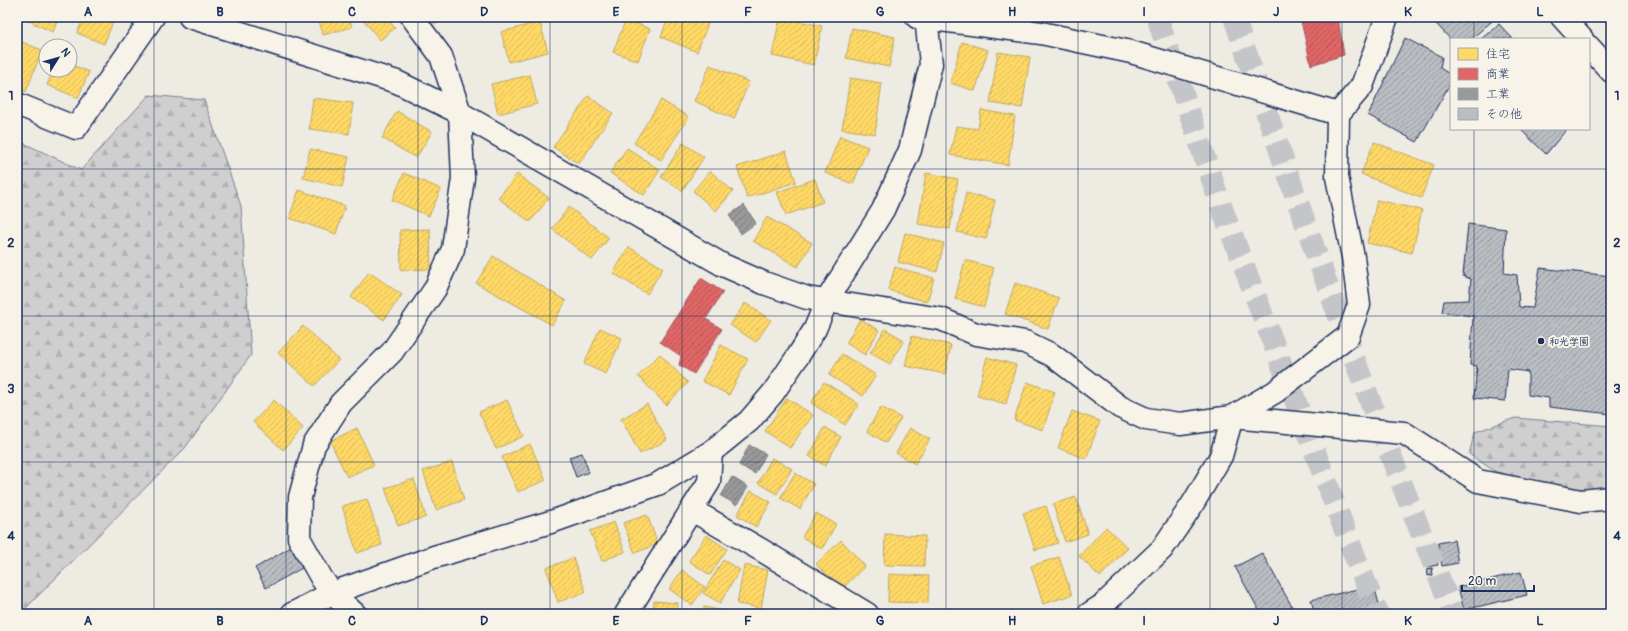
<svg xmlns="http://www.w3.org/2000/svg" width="1628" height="631" font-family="Pangolin,'Klee One',sans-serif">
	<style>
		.forest { fill: url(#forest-firs); stroke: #757f96 }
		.homes { fill: url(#homes-hatch); stroke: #bba664 }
		.shops { fill: url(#shops-hatch); stroke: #a55664 }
		.industry { fill: url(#industry-hatch); stroke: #737987 }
		.building { fill: url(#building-hatch); stroke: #1b2f5e }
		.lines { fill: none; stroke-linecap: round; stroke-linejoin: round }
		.highway-tunnel { stroke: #c4c5c8; stroke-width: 22; stroke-dasharray: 22 11; stroke-linecap: butt }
		.street-casing { stroke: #1b2f5e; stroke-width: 25 }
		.secondary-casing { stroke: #1b2f5e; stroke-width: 25 }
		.street { stroke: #f7f3e8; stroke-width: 22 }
		.secondary { stroke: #f7f3e8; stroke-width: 22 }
		.grid { fill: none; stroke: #1b2f5e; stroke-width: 1; stroke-opacity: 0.55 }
		.poi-dot { fill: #1b2f5e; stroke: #f7f3e8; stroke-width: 1.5 }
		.labels { text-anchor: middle; stroke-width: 4; stroke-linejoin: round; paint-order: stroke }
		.poi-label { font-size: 10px; font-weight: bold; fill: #1b2f5e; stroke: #f7f3e8; text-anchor: start }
		.neatline { fill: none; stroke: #1b2f5e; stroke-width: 1.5 }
		.grid-label { font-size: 13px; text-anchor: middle; font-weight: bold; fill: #1b2f5e }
	</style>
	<defs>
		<pattern id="forest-firs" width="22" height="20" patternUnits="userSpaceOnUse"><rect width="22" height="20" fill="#cfcfcf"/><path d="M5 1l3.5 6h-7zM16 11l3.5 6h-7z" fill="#b1b2b4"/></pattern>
		<pattern id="homes-hatch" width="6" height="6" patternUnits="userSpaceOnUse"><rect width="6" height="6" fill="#ffd966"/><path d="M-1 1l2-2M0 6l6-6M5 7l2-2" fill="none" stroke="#dabb5b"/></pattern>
		<pattern id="shops-hatch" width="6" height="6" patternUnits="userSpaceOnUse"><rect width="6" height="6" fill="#e06666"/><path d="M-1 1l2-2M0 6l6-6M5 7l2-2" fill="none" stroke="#b55457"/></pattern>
		<pattern id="industry-hatch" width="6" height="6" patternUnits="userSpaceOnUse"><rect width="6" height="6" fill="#999"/><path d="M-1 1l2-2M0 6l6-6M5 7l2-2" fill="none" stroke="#7c7d80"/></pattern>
		<pattern id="building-hatch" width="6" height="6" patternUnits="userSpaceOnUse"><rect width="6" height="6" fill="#babdc2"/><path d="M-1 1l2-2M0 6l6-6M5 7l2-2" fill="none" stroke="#969aa1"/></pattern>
	</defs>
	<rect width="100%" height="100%" fill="#eeebe2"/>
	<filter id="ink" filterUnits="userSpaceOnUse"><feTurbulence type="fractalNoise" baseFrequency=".025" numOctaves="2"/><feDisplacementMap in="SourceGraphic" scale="8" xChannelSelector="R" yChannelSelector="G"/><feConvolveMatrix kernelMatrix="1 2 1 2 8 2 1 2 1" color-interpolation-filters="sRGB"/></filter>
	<g filter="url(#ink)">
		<!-- forest -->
		<g class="forest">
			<path d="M149,95L204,100L241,206L251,355L185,448L20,614H17V140L81,170Z"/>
			<path d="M1515,418L1611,426V488L1570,491L1496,472L1469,454L1475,432Z"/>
		</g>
		<!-- homes -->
		<g class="homes">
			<path d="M22,17H59L53,32L22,18Z"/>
			<path d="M84,17H115L104,44L77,33Z"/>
			<path d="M318,17H349L352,27L323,35Z"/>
			<path d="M361,17H386L395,28L380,40Z"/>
			<path d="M430,17H446L435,24Z"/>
			<path d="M668,17L710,18L697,52L661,37Z"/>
			<path d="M780,17L822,26L814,65L772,56Z"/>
			<path d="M626,19L650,29L638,61L613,52Z"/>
			<path d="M540,22L548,52L509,62L501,32Z"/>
			<path d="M852,28L895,37L889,67L846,58Z"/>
			<path d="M17,40L42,50L26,92L17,88Z"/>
			<path d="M962,42L988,50L975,91L950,83Z"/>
			<path d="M998,52L1030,57L1022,108L990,103Z"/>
			<path d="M70,64L89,72L78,98L47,85L53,70H70Z"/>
			<path d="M710,65L749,82L734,119L694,101Z"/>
			<path d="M530,75L537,104L498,114L491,84Z"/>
			<path d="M850,78L882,83L875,134L842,129Z"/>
			<path d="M588,96L613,113L579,164L553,147Z"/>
			<path d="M313,98L353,103L349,134L309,129Z"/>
			<path d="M661,100L689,117L661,160L634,143Z"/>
			<path d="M981,110L1015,116L1008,165L950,155L956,126L978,129Z"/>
			<path d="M397,111L432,132L416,158L382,138Z"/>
			<path d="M840,136L868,147L853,184L825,173Z"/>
			<path d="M1374,142L1434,165L1421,198L1361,174Z"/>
			<path d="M683,143L704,157L682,191L661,177Z"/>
			<path d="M627,148L660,170L644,195L610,173Z"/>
			<path d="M310,149L349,157L342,187L303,178Z"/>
			<path d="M786,151L796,182L747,198L737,167Z"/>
			<path d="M710,171L733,191L716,211L693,191Z"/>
			<path d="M404,173L441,189L429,216L392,200Z"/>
			<path d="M926,173L958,179L950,229L918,224Z"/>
			<path d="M517,174L549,198L530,222L498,198Z"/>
			<path d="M815,179L823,202L786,215L777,192Z"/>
			<path d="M299,190L345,206L336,234L289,218Z"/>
			<path d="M966,193L995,200L986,239L957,232Z"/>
			<path d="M1377,200L1422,210L1412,253L1367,243Z"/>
			<path d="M569,207L609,238L592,260L552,229Z"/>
			<path d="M767,217L812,243L798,267L753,241Z"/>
			<path d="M430,229L431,269L401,270L400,230Z"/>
			<path d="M905,233L944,243L937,272L898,262Z"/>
			<path d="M629,247L663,268L647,294L613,273Z"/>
			<path d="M493,256L566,301L552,325L476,283Z"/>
			<path d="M965,260L994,268L984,307L955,299Z"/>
			<path d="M895,267L934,278L927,302L888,290Z"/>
			<path d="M369,272L402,295L384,320L351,297Z"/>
			<path d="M1015,283L1059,298L1048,329L1005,314Z"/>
			<path d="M745,303L771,320L756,342L730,325Z"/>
			<path d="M860,319L879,330L865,355L846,343Z"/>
			<path d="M303,326L339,360L314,386L278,353Z"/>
			<path d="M600,328L622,338L606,374L584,364Z"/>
			<path d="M885,329L904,340L890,364L870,353Z"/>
			<path d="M912,336L951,345L945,374L905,366Z"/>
			<path d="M721,345L748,359L729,395L702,381Z"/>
			<path d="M660,354L688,383L666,405L638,376Z"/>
			<path d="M842,354L876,375L863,396L829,375Z"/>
			<path d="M987,357L1016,365L1006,404L977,396Z"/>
			<path d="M824,382L859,404L845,425L811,403Z"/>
			<path d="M1027,382L1055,392L1043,430L1014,420Z"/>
			<path d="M787,398L813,415L790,448L765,431Z"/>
			<path d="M274,400L303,428L283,450L253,422Z"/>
			<path d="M507,400L524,436L496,449L479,412Z"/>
			<path d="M647,404L667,440L640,454L621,419Z"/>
			<path d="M881,407L901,418L886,443L867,431Z"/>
			<path d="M1072,411L1100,421L1086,459L1058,448Z"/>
			<path d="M825,427L841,437L825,466L809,456Z"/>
			<path d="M357,428L374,465L347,477L330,441Z"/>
			<path d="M910,428L930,439L915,464L896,453Z"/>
			<path d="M530,444L546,480L518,492L502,457Z"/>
			<path d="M772,458L792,469L777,494L758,483Z"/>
			<path d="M452,462L464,500L436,510L423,471Z"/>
			<path d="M795,473L814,484L800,509L780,498Z"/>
			<path d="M414,479L426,517L398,526L385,488Z"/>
			<path d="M751,491L771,502L756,527L737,515Z"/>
			<path d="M1076,497L1088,534L1065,542L1053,504Z"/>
			<path d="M367,499L382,545L357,553L342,506Z"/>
			<path d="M1046,506L1058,543L1035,550L1023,513Z"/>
			<path d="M816,513L836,524L822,549L802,537Z"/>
			<path d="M647,515L658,544L635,553L623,523Z"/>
			<path d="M614,522L625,552L602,561L590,531Z"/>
			<path d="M1106,527L1128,548L1100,577L1079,556Z"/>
			<path d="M885,534L925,536L924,566L884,565Z"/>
			<path d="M706,535L727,549L710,575L689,561Z"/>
			<path d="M841,540L865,566L841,590L816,564Z"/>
			<path d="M1059,557L1072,595L1043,604L1031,566Z"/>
			<path d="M573,558L586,592L558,602L546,568Z"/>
			<path d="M723,560L740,570L720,603L703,593Z"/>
			<path d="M744,565L768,570L761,608L737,604Z"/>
			<path d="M682,570L705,587L692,605L669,589Z"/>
			<path d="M889,574L929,576L928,603L888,602Z"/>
			<path d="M654,601L678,603L677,614H653Z"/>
			<path d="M704,607L739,614H703Z"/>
		</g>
		<!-- shops -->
		<g class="shops">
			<path d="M1300,17H1338L1344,55L1311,65Z"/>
			<path d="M701,278L723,292L706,319L722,329L694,374L679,365L681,356L660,342Z"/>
		</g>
		<!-- industry -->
		<g class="industry">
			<path d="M744,205L756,223L741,234L729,215Z"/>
			<path d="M749,445L766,454L755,474L739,465Z"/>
			<path d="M732,477L748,487L737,505L721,496Z"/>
		</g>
		<!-- building -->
		<g class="building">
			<path d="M1430,17H1488L1492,21L1471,39L1451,40Z"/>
			<path d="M1499,24L1513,39H1481Z"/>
			<path d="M1405,38L1442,57L1440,68L1451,75V82L1417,142L1368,115Z"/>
			<path d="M1520,129H1567L1546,154Z"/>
			<path d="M1468,224L1506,229L1504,273L1517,275L1519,307L1533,308L1540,268L1611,276V414L1549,407V398L1528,395V372L1508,369L1505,401L1474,398L1477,366L1470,365L1473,316L1442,312L1444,301L1469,300L1471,279L1463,276Z"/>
			<path d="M582,453L589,472L576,477L569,457Z"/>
			<path d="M1454,540L1458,563L1442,566L1438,543Z"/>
			<path d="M1434,544L1438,565L1427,567L1423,546Z"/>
			<path d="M291,547L302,568L266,588L255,568Z"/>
			<path d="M1262,553L1295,612L1291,614H1261L1235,567Z"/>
			<path d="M1432,568L1433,575L1428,576L1427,569Z"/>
			<path d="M1521,572L1527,595L1464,610L1458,587Z"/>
			<path d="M1374,585L1380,608L1354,614H1315L1311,600Z"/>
		</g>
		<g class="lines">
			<!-- highway-tunnel -->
			<g class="highway-tunnel">
				<path d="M1157,17L1221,206L1352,549L1378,614"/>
				<path d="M1234,17C1302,218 1373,418 1454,614"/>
			</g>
			<defs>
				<g id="street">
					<path d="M190,17L397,82L460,113L723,265L764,283L807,298L941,319L976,334L1025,342L1052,355L1120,407L1146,419L1180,424L1232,417L1404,433L1478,481L1581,501L1611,498"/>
					<path d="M917,17L1041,33L1131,52L1338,114"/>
					<path d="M17,104L76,128L153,17"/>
					<path d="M692,510L763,551L867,614"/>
					<path d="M355,614L332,593L322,579L299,538L300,497L314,445L341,403L392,352L435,289L453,249L463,178L460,113L441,56L412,17"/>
					<path d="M626,614L709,482L711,452"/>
					<path d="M1089,614L1103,605L1162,549L1192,505L1221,456L1232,417L1275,392L1348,336L1359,305L1353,257L1337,177L1338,114L1362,86L1387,17"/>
				</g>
				<g id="secondary">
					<path d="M1562,17L1582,39"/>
					<path d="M1589,47L1611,71"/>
					<path d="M292,614L332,593L434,557L554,521L658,484L711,452L749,421L773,393L798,356L815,329L827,300L883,210L910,150L931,64L926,17"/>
				</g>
			</defs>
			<!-- street casing -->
			<use href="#street" class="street-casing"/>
			<!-- secondary casing -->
			<use href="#secondary" class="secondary-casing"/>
			<!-- street -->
			<use href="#street" class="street"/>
			<!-- secondary -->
			<use href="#secondary" class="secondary"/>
		</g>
	</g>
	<!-- grid -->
	<path class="grid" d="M154,17V614M286,17V614M418,17V614M550,17V614M682,17V614M814,17V614M946,17V614M1078,17V614M1210,17V614M1342,17V614M1474,17V39M1474,129V614M17,169H1611M17,316H1611M17,462H1611"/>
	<!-- markers -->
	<circle class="poi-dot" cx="1541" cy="341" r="4"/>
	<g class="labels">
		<!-- poi labels -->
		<g class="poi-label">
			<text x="1549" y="345">和光学園</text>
		</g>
	</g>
	<!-- margin -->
	<rect width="1628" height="631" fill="none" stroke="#f7f3e8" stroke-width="44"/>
	<!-- legend -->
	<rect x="1450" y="38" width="140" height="92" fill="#f7f3e8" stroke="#9fa5b1"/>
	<rect x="1458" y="48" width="20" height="12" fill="#ffd966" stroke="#9fa5b1"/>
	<text x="1486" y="58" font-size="12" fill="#1b2f5e">住宅</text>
	<rect x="1458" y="68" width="20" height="12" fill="#e06666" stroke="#9fa5b1"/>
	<text x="1486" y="78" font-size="12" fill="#1b2f5e">商業</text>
	<rect x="1458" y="88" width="20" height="12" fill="#999999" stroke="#9fa5b1"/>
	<text x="1486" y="98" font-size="12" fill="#1b2f5e">工業</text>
	<rect x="1458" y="108" width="20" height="12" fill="#babdc2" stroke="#9fa5b1"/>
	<text x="1486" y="118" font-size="12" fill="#1b2f5e">その他</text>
	<!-- north arrow -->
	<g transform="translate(58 58) rotate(53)"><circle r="19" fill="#f7f3e8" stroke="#9fa5b1"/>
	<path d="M0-3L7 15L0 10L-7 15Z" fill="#1b2f5e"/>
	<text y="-6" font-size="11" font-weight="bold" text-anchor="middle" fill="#1b2f5e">N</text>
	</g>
	<!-- scale -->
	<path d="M1462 585v6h72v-6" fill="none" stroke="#1b2f5e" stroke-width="2"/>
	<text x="1468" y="585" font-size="12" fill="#1b2f5e" stroke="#f7f3e8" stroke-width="3" paint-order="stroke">20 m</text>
	<rect x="22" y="22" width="1584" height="587" class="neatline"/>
	<g class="grid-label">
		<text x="88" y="16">A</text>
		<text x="220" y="16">B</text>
		<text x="352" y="16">C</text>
		<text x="484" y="16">D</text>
		<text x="616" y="16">E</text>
		<text x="748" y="16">F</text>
		<text x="880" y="16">G</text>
		<text x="1012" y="16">H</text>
		<text x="1144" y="16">I</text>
		<text x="1276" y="16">J</text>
		<text x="1408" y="16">K</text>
		<text x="1540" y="16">L</text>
		<text x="11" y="100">1</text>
		<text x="1617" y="100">1</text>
		<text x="11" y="247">2</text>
		<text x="1617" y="247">2</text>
		<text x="11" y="393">3</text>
		<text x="1617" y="393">3</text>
		<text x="11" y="540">4</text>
		<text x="1617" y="540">4</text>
		<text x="88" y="625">A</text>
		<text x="220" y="625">B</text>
		<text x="352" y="625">C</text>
		<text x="484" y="625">D</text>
		<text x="616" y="625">E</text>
		<text x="748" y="625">F</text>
		<text x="880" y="625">G</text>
		<text x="1012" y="625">H</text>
		<text x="1144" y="625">I</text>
		<text x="1276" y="625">J</text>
		<text x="1408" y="625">K</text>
		<text x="1540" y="625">L</text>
	</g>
</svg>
